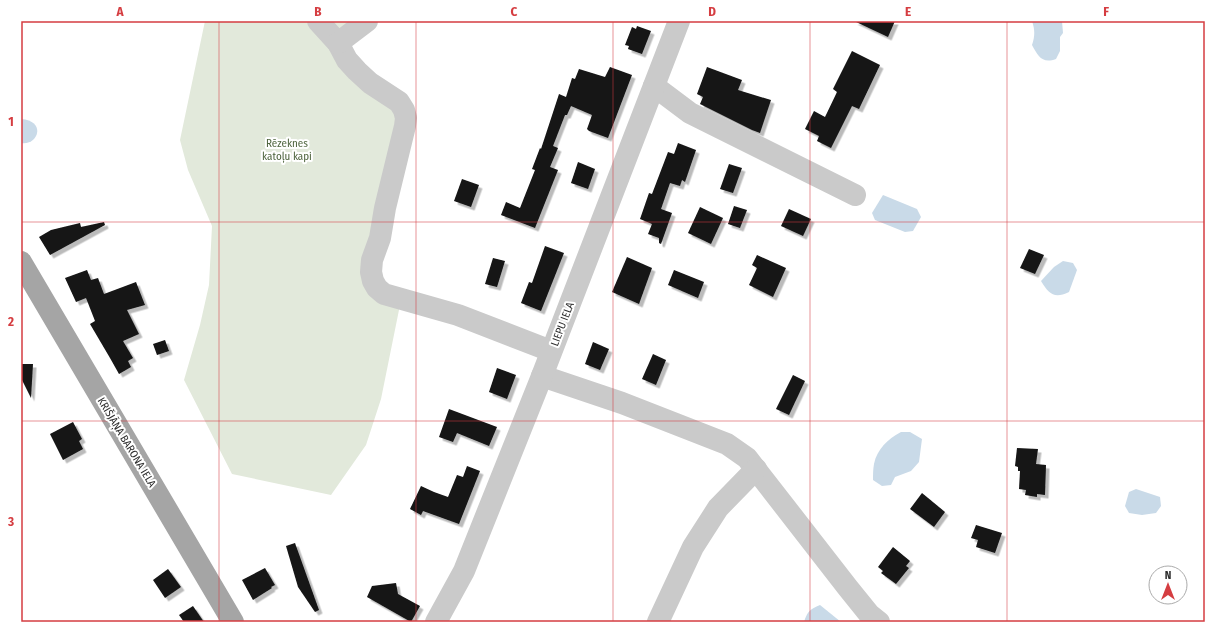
<svg xmlns="http://www.w3.org/2000/svg" width="1226" height="643" font-family="'Fira Sans Condensed',sans-serif">
	<style>
		.green { fill: #e2e9db }
		.water { fill: #c9dae8 }
		.building { fill: #141414; filter: url(#shadow) }
		.lines { fill: none; stroke-linecap: round; stroke-linejoin: round }
		.minor { stroke: #cacaca; stroke-width: 22 }
		.major { stroke: #a5a5a5; stroke-width: 22 }
		.grid { fill: none; stroke: #d53d41; stroke-width: 1; stroke-opacity: 0.55 }
		.labels { text-anchor: middle; stroke-width: 4; stroke-linejoin: round; paint-order: stroke }
		.park-label { font-size: 11px; fill: #4e643e; stroke: #fff }
		.street-label { font-size: 11px; fill: #2d2d2d; stroke: #fff }
		.neatline { fill: none; stroke: #d53d41; stroke-width: 1.5 }
		.grid-label { font-size: 13px; text-anchor: middle; font-weight: bold; fill: #d53d41 }
	</style>
	<defs>
		<filter id="shadow"><feDropShadow dx="3.5" dy="3.5" stdDeviation="0" flood-color="#0004"/></filter>
	</defs>
	<rect width="100%" height="100%" fill="#fff"/>
	<!-- green -->
	<path class="green" d="M205,21H362L337,58L398,114L375,225L362,264L400,305L381,399L366,445L331,495L232,474L184,380L200,325L209,285L212,226L188,170L180,140Z"/>
	<!-- water -->
	<g class="water">
		<path d="M1032,21H1062L1063,33L1060,37V51L1056,59C1042,64 1038,56 1032,45C1035,36 1035,30 1032,21Z"/>
		<path d="M21,119C47,121 38,146 21,143Z"/>
		<path d="M883,195L917,209L921,217L913,231L905,232L875,220L872,213Z"/>
		<path d="M1063,261L1073,263L1077,270L1069,292C1054,299 1049,294 1041,281L1054,267Z"/>
		<path d="M901,432H910L922,439L919,462L911,471L895,477L891,485L882,486L873,480C873,475 873,469 874,464C877,449 888,439 901,432Z"/>
		<path d="M1136,489L1160,497L1161,506L1156,513L1142,515L1129,513L1125,506L1129,492Z"/>
		<path d="M820,605L841,622H804C807,612 810,609 820,605Z"/>
	</g>
	<!-- building -->
	<g class="building">
		<path d="M854,21H895L888,37Z"/>
		<path d="M637,26L651,31L642,54L628,49L629,46L625,45L632,27L636,29Z"/>
		<path d="M852,51L880,65L859,109L852,106L831,148L817,141L819,136L805,129L814,111L825,117L837,92L833,89Z"/>
		<path d="M610,67L632,75L608,138L589,131L587,129L592,115L571,106L567,115H565L553,146L558,148L550,167L558,170L535,228L501,215L506,202L520,208L535,170L532,169L540,148L541,149L559,94L566,97L572,78L575,79L579,69L605,77Z"/>
		<path d="M707,67L742,80L738,90L771,100L760,133L752,130L700,104L703,97L697,94Z"/>
		<path d="M678,143L696,150L685,182L682,180L680,186L670,183L661,209L672,213L661,244L659,243V238L648,234L652,224L640,219L649,193L652,194L668,152L674,154Z"/>
		<path d="M578,162L595,169L588,189L571,183Z"/>
		<path d="M729,164L742,168L733,193L720,189Z"/>
		<path d="M462,179L479,185L471,207L454,201Z"/>
		<path d="M734,206L747,210L740,228L728,224Z"/>
		<path d="M700,207L723,218L711,244L688,233Z"/>
		<path d="M789,209L811,219L803,236L781,226Z"/>
		<path d="M104,222L105,225L50,255L39,237L51,230L80,223L81,227Z"/>
		<path d="M545,246L564,253L541,311L521,303L529,282L532,283Z"/>
		<path d="M1029,249L1044,255L1035,274L1020,268Z"/>
		<path d="M757,255L786,268L773,297L749,285L757,268L752,265Z"/>
		<path d="M627,257L652,268L639,304L612,292Z"/>
		<path d="M493,258L505,261L497,287L485,284Z"/>
		<path d="M87,270L91,280L98,278L104,294L136,282L145,305L127,310L139,334L123,341L133,358L128,361L131,367L119,374L110,358L90,324L95,321L86,298L76,302L65,278Z"/>
		<path d="M674,270L704,282L698,298L668,285Z"/>
		<path d="M165,340L169,351L157,355L153,344Z"/>
		<path d="M593,342L609,349L600,370L585,364Z"/>
		<path d="M653,354L666,360L656,385L642,379Z"/>
		<path d="M21,364H33L31,398L21,378Z"/>
		<path d="M497,368L516,375L507,399L489,392Z"/>
		<path d="M793,375L805,381L789,415L776,409Z"/>
		<path d="M449,409L497,427L489,446L457,433L453,442L439,437Z"/>
		<path d="M73,422L82,439L79,441L83,449L63,460L50,434Z"/>
		<path d="M1017,448L1038,449L1036,464L1046,465L1045,495L1037,494V497L1025,495L1026,490L1019,489L1020,471H1018V467L1015,466Z"/>
		<path d="M467,466L480,471L459,524L423,511L421,515L410,509L421,486L434,492L448,497L457,475L463,477Z"/>
		<path d="M922,493L945,512L934,527L910,509Z"/>
		<path d="M976,525L1002,533L995,553L976,547L978,540L971,538Z"/>
		<path d="M295,543L319,610L315,612L298,587L286,546Z"/>
		<path d="M893,547L910,561L906,566L909,568L896,584L881,573L883,571L878,567Z"/>
		<path d="M265,568L275,585L271,587L272,588L253,600L242,580Z"/>
		<path d="M168,569L181,587L165,598L153,580Z"/>
		<path d="M396,583L398,594L420,606L411,622L367,597L372,586Z"/>
		<path d="M193,606L204,622H184L179,615Z"/>
	</g>
	<g class="lines">
		<!-- minor -->
		<g class="minor">
			<path d="M318,21L338,43L347,60L357,71L370,83L399,102L404,110L406,118L405,126L385,208L380,238L372,260L371,272L373,281L377,288L384,294L458,315L551,351"/>
			<path d="M338,43L367,21"/>
			<path d="M654,86L690,113L855,195"/>
			<path d="M542,376L622,403L727,444L747,458L848,588L869,614L879,622"/>
			<path d="M436,622L464,571L542,376L679,21"/>
			<path d="M658,622L693,547L718,508L756,469"/>
		</g>
		<!-- major -->
		<path class="major" d="M21,262L233,622"/>
	</g>
	<!-- grid -->
	<path class="grid" d="M219,21V622M416,21V622M613,21V622M810,21V622M1007,21V622M21,222H1205M21,421H1205"/>
	<g class="labels">
		<!-- park labels -->
		<g class="park-label">
			<text x="287" y="147">Rēzeknes<tspan x="287" dy="13">katoļu kapi</tspan></text>
		</g>
		<!-- street labels -->
		<g class="street-label">
			<text transform="translate(562 324) rotate(-69)" y="4">LIEPU IELA</text>
			<text transform="translate(127 442) rotate(59)" y="4">KRIŠJĀŅA BARONA IELA</text>
		</g>
	</g>
	<!-- border -->
	<rect width="1226" height="643" fill="none" stroke="#ffffff" stroke-width="44"/>
	<!-- north arrow -->
	<g transform="translate(1168 585)"><circle r="19" fill="#ffffff" stroke="#ababab"/>
	<path d="M0-3L7 15L0 10L-7 15Z" fill="#d53d41"/>
	<text y="-6" font-size="11" font-weight="bold" text-anchor="middle" fill="#2d2d2d">N</text>
	</g>
	<rect x="22" y="22" width="1182" height="599" class="neatline"/>
	<g class="grid-label">
		<text x="120" y="16">A</text>
		<text x="318" y="16">B</text>
		<text x="514" y="16">C</text>
		<text x="712" y="16">D</text>
		<text x="908" y="16">E</text>
		<text x="1106" y="16">F</text>
		<text x="11" y="126">1</text>
		<text x="11" y="326">2</text>
		<text x="11" y="526">3</text>
	</g>
</svg>
